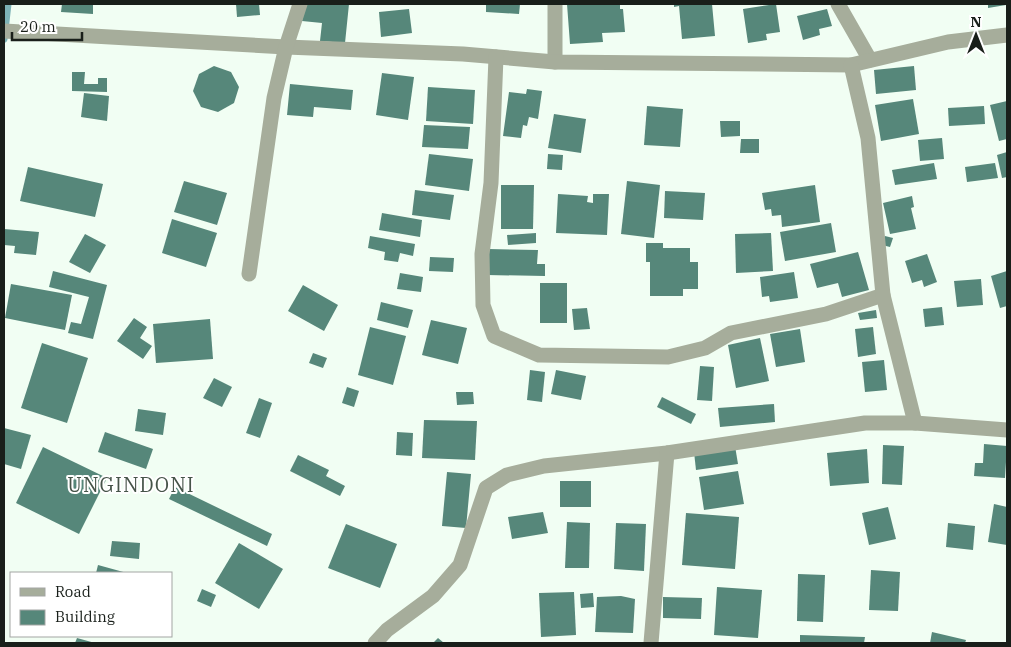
<svg xmlns="http://www.w3.org/2000/svg" width="1011" height="647" font-family="'IBM Plex Serif',serif">
	<style>
		.lines { fill: none; stroke-linecap: round; stroke-linejoin: round }
		.stream { stroke: #7db3b6; stroke-width: 7 }
		.building { fill: #56877a }
		.minor { stroke: #a6ad9b; stroke-width: 15 }
		.labels { text-anchor: middle; stroke-width: 4; stroke-linejoin: round; paint-order: stroke }
		.quarter-label { font-size: 20px; letter-spacing: 1px; fill: #465449; stroke: #fff }
	</style>
	<rect width="100%" height="100%" fill="#f1fef3"/>
	<g class="lines">
		<!-- stream -->
		<path class="stream" d="M4,39L8,4"/>
	</g>
	<!-- building -->
	<g class="building">
		<path d="M62,4H93V14L61,12Z"/>
		<path d="M236,4H259L260,15L237,17Z"/>
		<path d="M304,4H349L345,43L320,41L322,23L302,21Z"/>
		<path d="M486,4H520L519,14L486,12Z"/>
		<path d="M567,4H620V9H623L625,32L602,33L603,42L570,44Z"/>
		<path d="M674,4H712L715,36L682,39L679,6L674,7Z"/>
		<path d="M776,4L780,32L766,34L767,40L748,43L743,9Z"/>
		<path d="M988,4H1006V5L988,8Z"/>
		<path d="M409,9L412,33L381,37L379,12Z"/>
		<path d="M827,9L832,26L819,29L820,35L803,40L797,16Z"/>
		<path d="M214,66L231,72L239,87L234,103L218,112L201,107L193,91L199,74Z"/>
		<path d="M914,66L916,90L876,94L874,70Z"/>
		<path d="M72,72H85L84,84H98V78H107V92L72,91Z"/>
		<path d="M382,73L414,77L408,120L376,115Z"/>
		<path d="M290,84L353,90L351,110L314,107L313,117L287,115Z"/>
		<path d="M428,87L475,90L473,124L426,121Z"/>
		<path d="M527,89L542,91L538,119L529,117L527,126L523,125L521,138L503,136L509,92L526,94Z"/>
		<path d="M84,93L109,96L107,121L81,117Z"/>
		<path d="M913,99L919,134L881,141L875,105Z"/>
		<path d="M1007,101V139L999,141L990,105Z"/>
		<path d="M647,106L683,109L680,147L644,145Z"/>
		<path d="M984,106L985,124L949,126L948,108Z"/>
		<path d="M554,114L586,119L581,153L548,148Z"/>
		<path d="M720,121H740V136L721,137Z"/>
		<path d="M424,125L470,127L468,149L422,147Z"/>
		<path d="M942,138L944,159L920,161L918,140Z"/>
		<path d="M741,139H759V153H740Z"/>
		<path d="M1007,152V177L1002,178L997,155Z"/>
		<path d="M429,154L473,159L469,191L425,185Z"/>
		<path d="M548,154L563,155L562,170L547,169Z"/>
		<path d="M934,163L937,179L895,185L892,170Z"/>
		<path d="M995,163L998,178L967,182L965,167Z"/>
		<path d="M28,167L103,184L95,217L20,201Z"/>
		<path d="M184,181L227,193L217,225L174,212Z"/>
		<path d="M627,181L660,185L654,238L621,234Z"/>
		<path d="M501,185H534L533,229H501Z"/>
		<path d="M815,185L820,222L782,227L781,215L772,216L771,209L765,210L762,193Z"/>
		<path d="M415,190L454,195L450,220L412,215Z"/>
		<path d="M665,191L705,193L703,220L664,218Z"/>
		<path d="M558,194L588,196L587,202L593,203V194H609L607,235L556,233Z"/>
		<path d="M912,196L914,207L911,208L916,229L890,234L883,203Z"/>
		<path d="M382,213L422,220L420,237L379,230Z"/>
		<path d="M172,219L217,233L206,267L162,253Z"/>
		<path d="M831,223L836,252L785,261L780,232Z"/>
		<path d="M4,229L39,232L36,255L14,253L15,246L4,245Z"/>
		<path d="M536,233V243L508,245L507,235Z"/>
		<path d="M771,233L773,271L736,273L735,234Z"/>
		<path d="M85,234L106,245L90,273L69,262Z"/>
		<path d="M370,236L415,244L413,256L400,253L398,262L384,260L385,252L368,248Z"/>
		<path d="M885,236L893,238L890,247L882,245Z"/>
		<path d="M646,243H663V248H690V262H698V289H683V296H650V262H646Z"/>
		<path d="M488,249L538,250L537,264H545V276L487,275Z"/>
		<path d="M858,252L869,290L842,297L838,283L817,288L810,264Z"/>
		<path d="M927,254L937,282L924,287L922,280L912,283L905,261Z"/>
		<path d="M430,257L454,258L453,272L429,271Z"/>
		<path d="M53,271L107,285L93,339L68,333L71,322L81,324L89,297L49,287Z"/>
		<path d="M1007,271V306L1000,308L991,276Z"/>
		<path d="M794,272L798,298L770,302L769,296L762,297L760,277Z"/>
		<path d="M400,273L423,277L421,292L397,289Z"/>
		<path d="M981,279L983,305L957,307L954,281Z"/>
		<rect x="540" y="283" width="27" height="40"/>
		<path d="M11,284L72,295L65,330L5,318Z"/>
		<path d="M303,285L338,305L324,331L288,311Z"/>
		<path d="M381,302L413,310L408,328L377,320Z"/>
		<path d="M942,307L944,325L925,327L923,309Z"/>
		<path d="M587,308L590,329L574,330L572,309Z"/>
		<path d="M876,310L877,318L860,320L858,313Z"/>
		<path d="M134,318L147,327L140,338L152,346L143,359L117,341Z"/>
		<path d="M210,319L213,359L156,363L153,324Z"/>
		<path d="M431,320L467,328L458,364L422,355Z"/>
		<path d="M370,327L406,336L393,385L358,375Z"/>
		<path d="M873,327L876,354L858,357L855,329Z"/>
		<path d="M800,329L805,362L776,367L770,334Z"/>
		<path d="M760,338L769,381L736,388L728,345Z"/>
		<path d="M42,343L88,358L67,423L21,408Z"/>
		<path d="M313,353L327,358L323,368L309,363Z"/>
		<path d="M884,360L887,390L865,392L862,362Z"/>
		<path d="M700,366L714,367L712,401L697,400Z"/>
		<path d="M530,370L545,372L542,402L527,400Z"/>
		<path d="M556,370L586,376L581,400L551,394Z"/>
		<path d="M214,378L232,387L222,407L203,398Z"/>
		<path d="M347,387L359,391L354,407L342,403Z"/>
		<path d="M456,392H473L474,404L457,405Z"/>
		<path d="M662,397L696,414L691,424L657,407Z"/>
		<path d="M259,398L272,403L260,438L246,433Z"/>
		<path d="M774,404L775,422L720,427L718,408Z"/>
		<path d="M138,409L166,413L163,435L135,431Z"/>
		<path d="M424,420L477,421L475,460L422,458Z"/>
		<path d="M4,428L31,435L21,469L4,464Z"/>
		<path d="M105,432L153,449L146,469L98,452Z"/>
		<path d="M397,432L413,433L412,456L396,455Z"/>
		<path d="M984,444L1007,446L1005,478L974,476L975,463H983Z"/>
		<path d="M883,445L904,446L902,485L882,484Z"/>
		<path d="M735,446L738,464L696,470L694,452Z"/>
		<path d="M43,447L107,478L79,534L16,503Z"/>
		<path d="M867,449L869,483L830,486L827,453Z"/>
		<path d="M298,455L329,470L326,476L345,486L340,496L290,471Z"/>
		<path d="M738,471L744,504L704,510L699,477Z"/>
		<path d="M447,472L471,474L466,528L442,526Z"/>
		<rect x="560" y="481" width="31" height="26"/>
		<path d="M175,487L272,534L267,546L169,499Z"/>
		<path d="M994,504L1007,507V545L988,542Z"/>
		<path d="M888,507L896,539L869,545L862,513Z"/>
		<path d="M543,512L548,533L512,539L508,517Z"/>
		<path d="M686,513L739,517L735,569L682,565Z"/>
		<path d="M567,522L590,523L589,568H565Z"/>
		<path d="M616,523L646,524L644,571L614,569Z"/>
		<path d="M948,523L975,526L973,550L946,547Z"/>
		<path d="M346,524L397,544L380,588L328,568Z"/>
		<path d="M112,541L140,543L139,559L110,556Z"/>
		<path d="M239,543L283,569L259,609L215,583Z"/>
		<path d="M98,565L127,573H96Z"/>
		<path d="M871,570L900,572L898,611L869,610Z"/>
		<path d="M798,574L825,575L823,622L797,621Z"/>
		<path d="M717,587L762,590L758,638L714,635Z"/>
		<path d="M202,589L216,595L211,607L197,601Z"/>
		<path d="M574,592L576,635L541,637L539,593Z"/>
		<path d="M593,593L594,607L581,608L580,594Z"/>
		<path d="M621,596L635,599L633,633L595,632L597,597Z"/>
		<path d="M663,597L702,598L701,619L663,618Z"/>
		<path d="M932,632L966,640L965,643H930Z"/>
		<path d="M800,635L865,637L864,643H800Z"/>
		<path d="M77,638L95,643H75Z"/>
		<path d="M438,638L444,643H433Z"/>
	</g>
	<g class="lines">
		<!-- minor -->
		<g class="minor">
			<path d="M555,4V62"/>
			<path d="M838,4L870,60"/>
			<path d="M4,31L286,47L463,54L555,62L851,65L948,42L1007,35"/>
			<path d="M496,57L491,183L482,254L483,305L494,336L539,355L668,357L705,348L731,333L826,314L883,295"/>
			<path d="M851,65L868,138L883,295L915,423"/>
			<path d="M249,274L274,98L286,47L300,4"/>
			<path d="M375,643L387,630L433,596L460,565L486,488L507,475L544,466L667,453L865,423H915L1007,430"/>
			<path d="M651,643L667,453"/>
		</g>
	</g>
	<g class="labels">
		<!-- quarter labels -->
		<g class="quarter-label">
			<text x="131" y="492">UNGINDONI</text>
		</g>
	</g>
	<!-- border -->
	<rect width="1011" height="647" fill="none" stroke="#191f1a" stroke-width="10"/>
	<!-- legend -->
	<rect x="10" y="572" width="162" height="65" fill="#ffffff" stroke="#a3a5a3"/>
	<rect x="20" y="588" width="25" height="8" fill="#a6ad9b" stroke="#a3a5a3"/>
	<text x="55" y="597" font-size="15" fill="#191f1a">Road</text>
	<rect x="20" y="610" width="25" height="15" fill="#56877a" stroke="#a3a5a3"/>
	<text x="55" y="622" font-size="15" fill="#191f1a">Building</text>
	<!-- north arrow -->
	<g transform="translate(976 35)" stroke="#ffffff" stroke-width="4" paint-order="stroke">
	<path d="M0-4L9 19L0 12L-9 19Z" fill="#191f1a"/>
	<text y="-8" font-size="14" font-weight="bold" text-anchor="middle" fill="#191f1a">N</text>
	</g>
	<!-- scale -->
	<path d="M12 32v8h70v-8" fill="none" stroke="#191f1a" stroke-width="2.5"/>
	<text x="20" y="32" font-size="15" fill="#191f1a" stroke="#ffffff" stroke-width="4" paint-order="stroke">20 m</text>
</svg>
